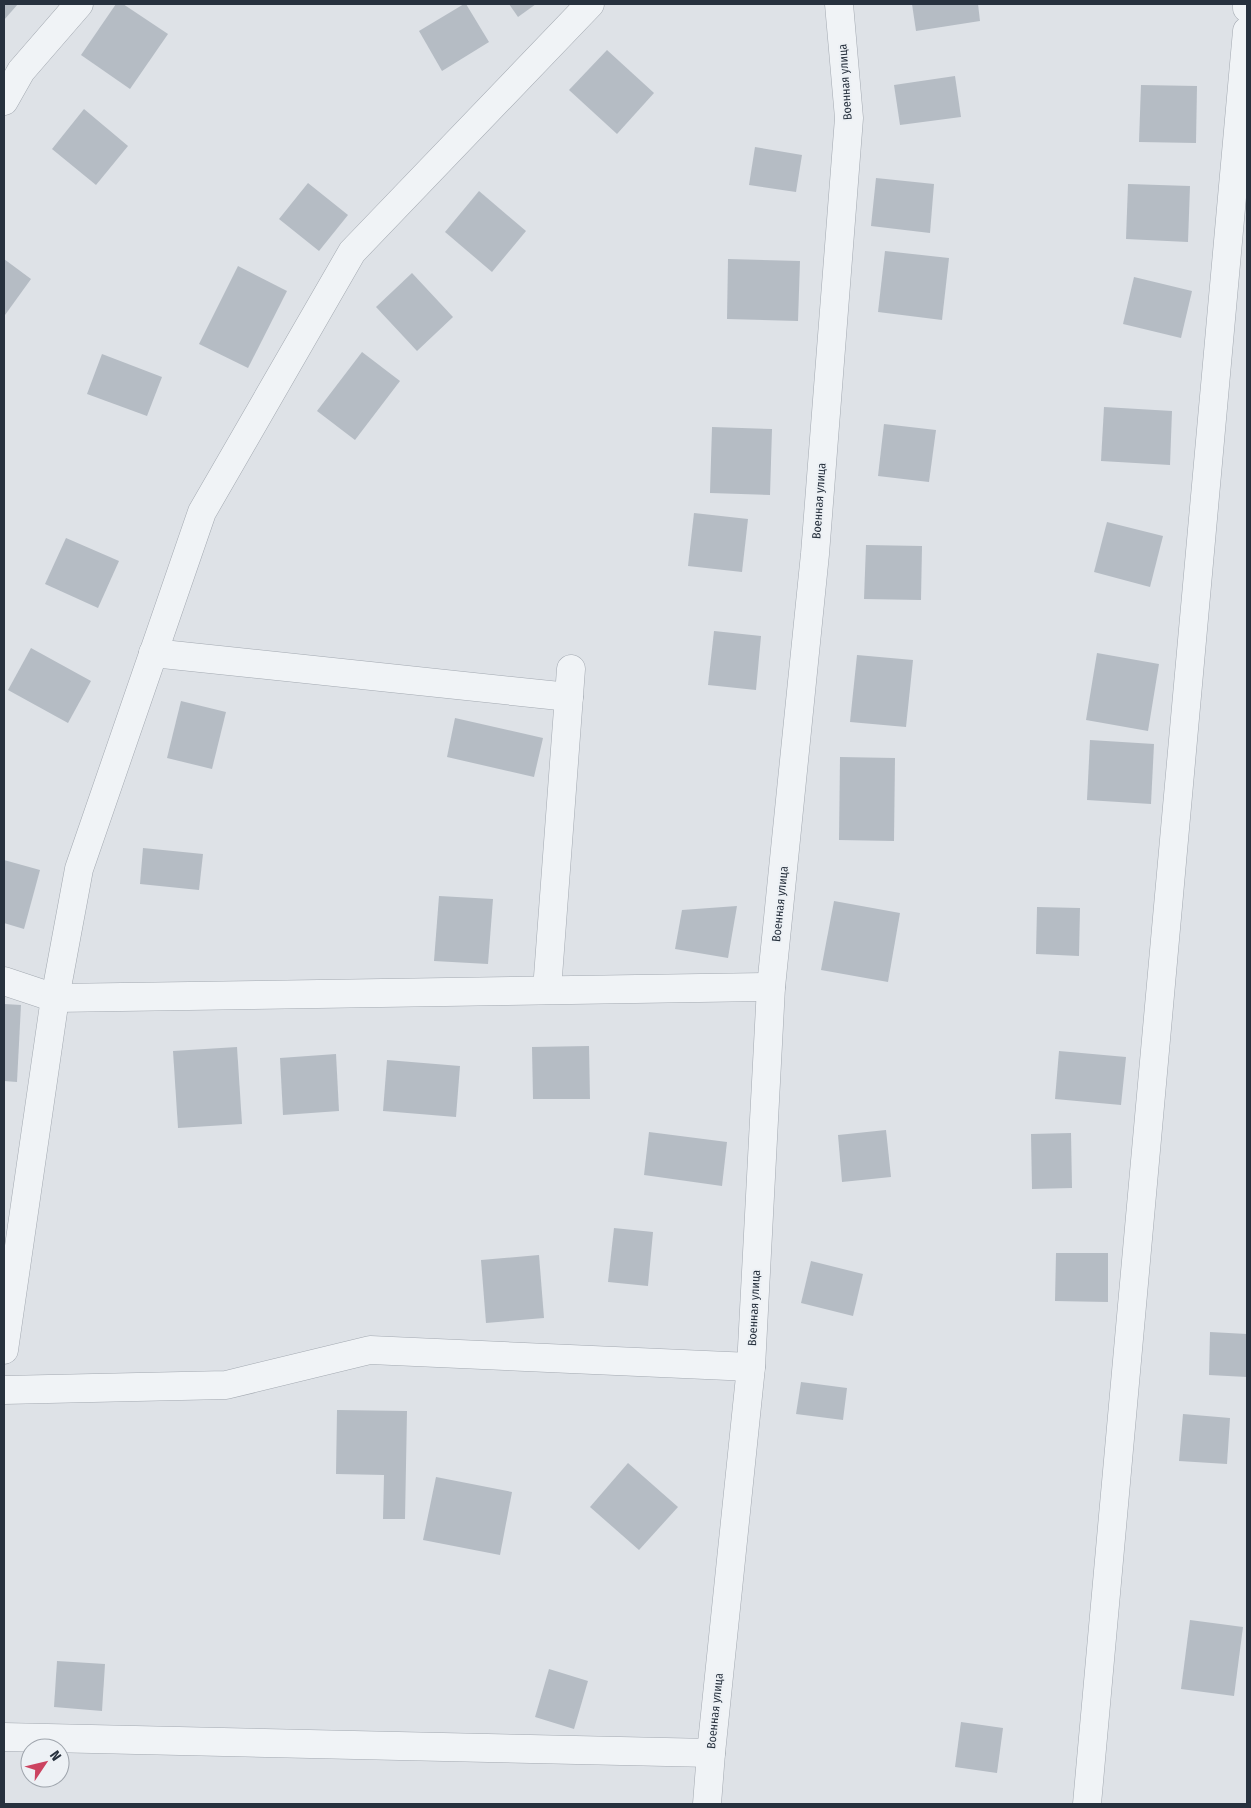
<svg xmlns="http://www.w3.org/2000/svg" width="1251" height="1808" font-family="'Fira Sans Condensed',sans-serif">
	<style>
		.building { fill: #b5bcc4 }
		.lines { fill: none; stroke-linecap: round; stroke-linejoin: round }
		.minor-casing { stroke: #a3a9b1; stroke-width: 29 }
		.minor { stroke: #f0f3f6; stroke-width: 28 }
		.labels { text-anchor: middle; stroke-width: 4; stroke-linejoin: round; paint-order: stroke }
		.street-label { font-size: 12px; fill: #27313e; stroke: #edf1f5 }
	</style>
	<rect width="100%" height="100%" fill="#dee2e7"/>
	<!-- building -->
	<g class="building">
		<path d="M4,4H18L4,20Z"/>
		<path d="M116,4H123L168,34L130,89L81,55Z"/>
		<path d="M464,4H466L489,42L442,71L419,31Z"/>
		<path d="M509,4H536L518,17Z"/>
		<path d="M912,4H978L980,21L916,31Z"/>
		<path d="M607,50L654,93L617,134L569,90Z"/>
		<path d="M955,76L961,117L900,125L894,85Z"/>
		<path d="M1141,85L1197,86L1196,143L1139,142Z"/>
		<path d="M84,109L128,146L96,185L52,149Z"/>
		<path d="M755,147L802,155L796,192L749,185Z"/>
		<path d="M876,178L934,184L930,233L871,226Z"/>
		<path d="M308,183L348,215L319,251L279,219Z"/>
		<path d="M1128,184L1190,186L1188,242L1126,239Z"/>
		<path d="M479,191L526,231L492,272L445,232Z"/>
		<path d="M885,251L949,258L942,320L878,312Z"/>
		<path d="M4,259L31,279L5,315L4,314Z"/>
		<path d="M728,259L800,261L798,321L727,319Z"/>
		<path d="M238,266L287,291L248,368L199,344Z"/>
		<path d="M412,273L453,317L417,351L376,307Z"/>
		<path d="M1134,277L1192,291L1181,338L1123,324Z"/>
		<path d="M362,352L400,381L355,440L317,411Z"/>
		<path d="M102,354L162,377L147,416L87,394Z"/>
		<path d="M1104,407L1172,411L1170,465L1101,461Z"/>
		<path d="M884,424L936,430L929,482L878,476Z"/>
		<path d="M712,427L772,429L770,495L710,493Z"/>
		<path d="M694,513L748,519L742,572L688,566Z"/>
		<path d="M1107,522L1163,536L1150,587L1094,572Z"/>
		<path d="M66,538L119,561L98,608L45,584Z"/>
		<path d="M866,545L922,546L921,600L864,599Z"/>
		<path d="M714,631L761,636L756,690L708,685Z"/>
		<path d="M31,648L91,681L68,723L8,690Z"/>
		<path d="M1097,653L1159,664L1148,731L1086,720Z"/>
		<path d="M857,655L913,660L906,727L850,722Z"/>
		<path d="M181,701L226,712L212,769L167,758Z"/>
		<path d="M455,718L543,738L534,777L447,757Z"/>
		<path d="M1090,740L1154,744L1151,804L1087,800Z"/>
		<path d="M840,757L895,758L894,841L839,840Z"/>
		<path d="M143,848L203,854L199,890L140,884Z"/>
		<path d="M4,860L40,870L24,929L4,923Z"/>
		<path d="M439,896L493,899L488,964L434,961Z"/>
		<path d="M834,901L900,913L888,982L821,970Z"/>
		<path d="M737,906L728,958L675,949L682,910Z"/>
		<path d="M1037,907L1080,908L1079,956L1036,954Z"/>
		<path d="M4,1004L21,1005L17,1082L4,1081Z"/>
		<path d="M589,1046L590,1099H533L532,1047Z"/>
		<path d="M237,1047L242,1124L178,1128L173,1051Z"/>
		<path d="M1059,1051L1126,1057L1121,1105L1055,1099Z"/>
		<path d="M336,1054L339,1111L283,1115L280,1058Z"/>
		<path d="M387,1060L460,1066L456,1117L383,1111Z"/>
		<path d="M886,1130L891,1177L842,1182L838,1135Z"/>
		<path d="M649,1132L727,1142L722,1186L644,1175Z"/>
		<path d="M1071,1133L1072,1188L1032,1189L1031,1134Z"/>
		<path d="M614,1228L653,1232L648,1286L608,1282Z"/>
		<path d="M1056,1253H1108V1302L1055,1301Z"/>
		<path d="M539,1255L544,1318L486,1323L481,1260Z"/>
		<path d="M811,1261L863,1274L853,1316L801,1303Z"/>
		<path d="M1210,1332L1247,1334V1377L1209,1375Z"/>
		<path d="M801,1382L847,1388L843,1420L796,1414Z"/>
		<path d="M337,1410L407,1411L405,1519H383L384,1475L336,1474Z"/>
		<path d="M1183,1414L1230,1418L1227,1464L1179,1461Z"/>
		<path d="M628,1463L678,1507L639,1550L590,1507Z"/>
		<path d="M436,1477L512,1492L500,1555L423,1540Z"/>
		<path d="M1190,1620L1243,1627L1234,1696L1181,1689Z"/>
		<path d="M57,1661L105,1664L102,1711L54,1707Z"/>
		<path d="M549,1669L588,1681L574,1729L535,1717Z"/>
		<path d="M961,1722L1003,1728L997,1773L955,1767Z"/>
	</g>
	<g class="lines">
		<defs>
			<g id="minor">
				<path d="M1247,4V8"/>
				<path d="M4,101L21,71L79,4"/>
				<path d="M153,653L569,697"/>
				<path d="M4,981L55,998L771,987"/>
				<path d="M547,990L571,669"/>
				<path d="M4,1350L55,998L79,869L202,512L352,252L590,4"/>
				<path d="M4,1390L226,1385L370,1350L751,1367"/>
				<path d="M4,1737L711,1753"/>
				<path d="M707,1804L711,1753L751,1367L771,987L815,554L849,118L839,4"/>
				<path d="M1087,1804L1247,31"/>
			</g>
		</defs>
		<!-- minor casing -->
		<use href="#minor" class="minor-casing"/>
		<!-- minor -->
		<use href="#minor" class="minor"/>
	</g>
	<g class="labels">
		<!-- street labels -->
		<g class="street-label">
			<text transform="translate(845 82) rotate(-94)" y="4">Военная улица</text>
			<text transform="translate(819 501) rotate(-86)" y="4">Военная улица</text>
			<text transform="translate(780 904) rotate(-84)" y="4">Военная улица</text>
			<text transform="translate(754 1308) rotate(-87)" y="4">Военная улица</text>
			<text transform="translate(715 1711) rotate(-84)" y="4">Военная улица</text>
		</g>
	</g>
	<!-- border -->
	<rect width="1251" height="1808" fill="none" stroke="#27313e" stroke-width="10"/>
	<!-- north arrow -->
	<g transform="translate(45 1763) rotate(55)"><circle r="24" fill="#edf1f5" stroke="#9ea4ac"/>
	<path d="M0-4L9 19L0 12L-9 19Z" fill="#cc4360"/>
	<text y="-8" font-size="14" font-weight="bold" text-anchor="middle" fill="#27313e">N</text>
	</g>
</svg>
